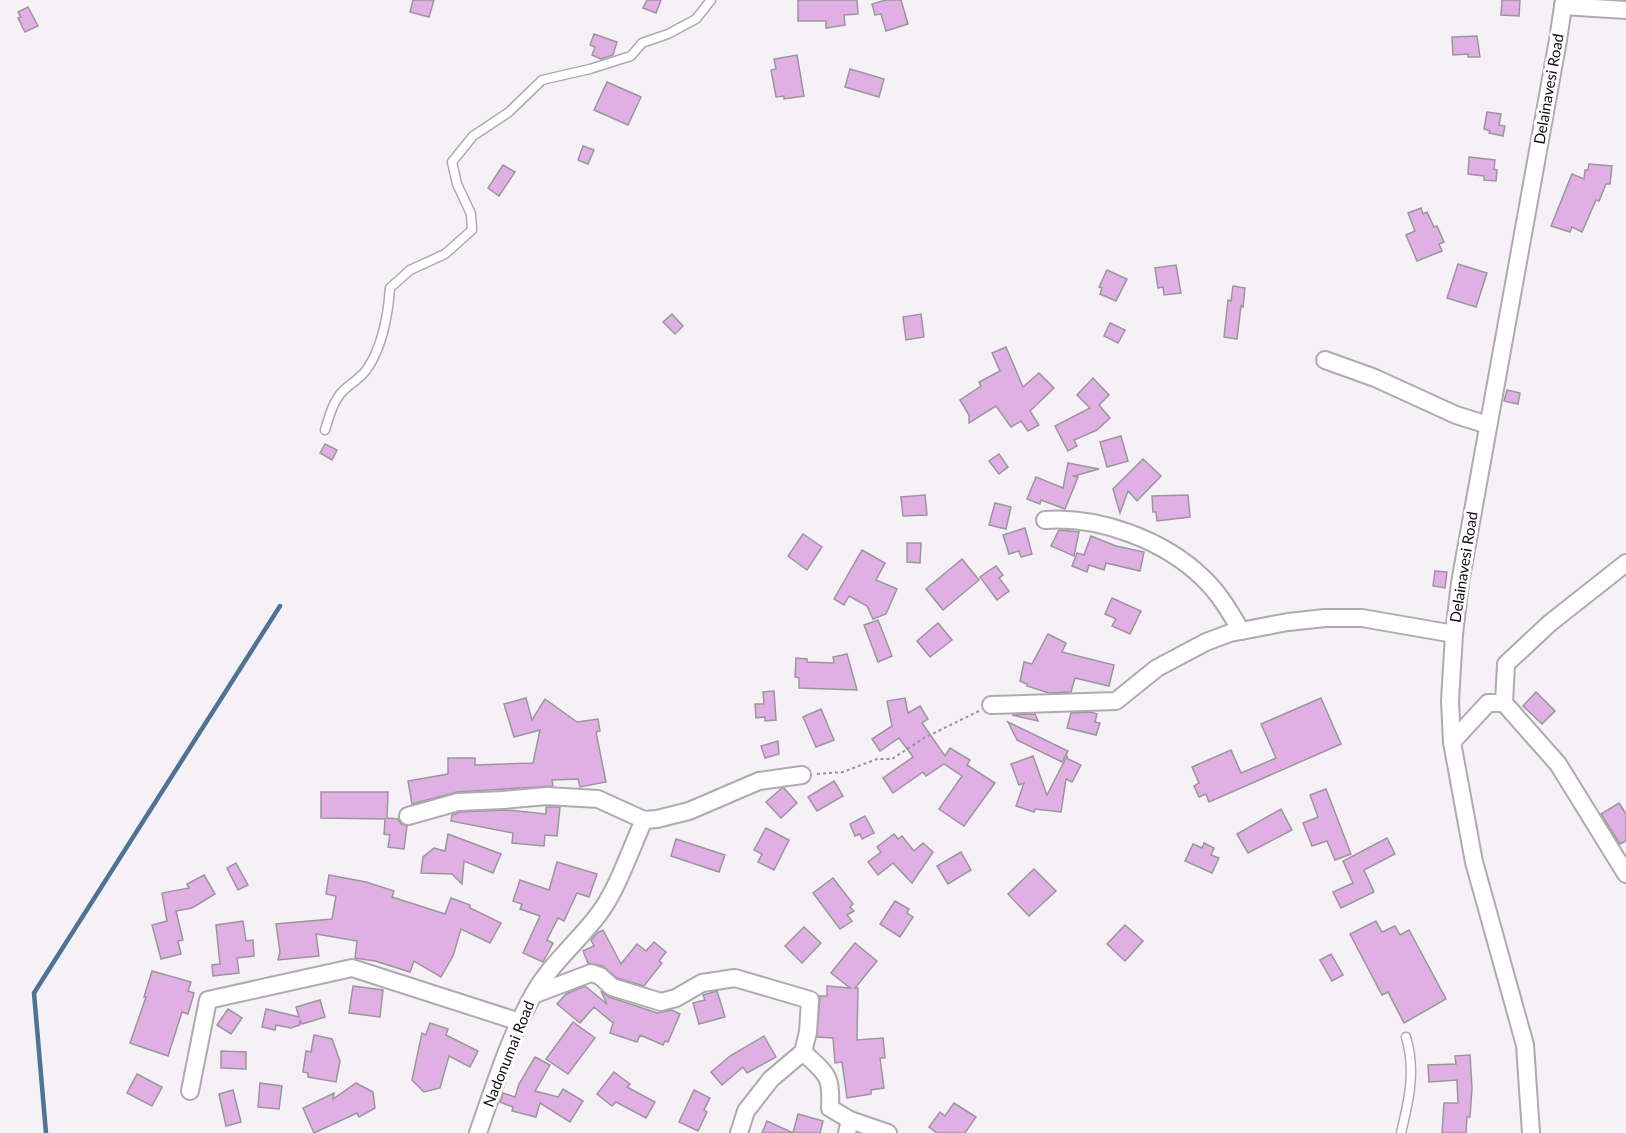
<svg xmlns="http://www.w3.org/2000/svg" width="1626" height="1133" font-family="Lato,sans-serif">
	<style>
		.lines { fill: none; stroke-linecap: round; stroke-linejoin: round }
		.stream { stroke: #4f7395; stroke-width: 4.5 }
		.building { fill: #e0b0e4; stroke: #9b969c; stroke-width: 1.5 }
		.lane-casing { stroke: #afaab0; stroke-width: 11 }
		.street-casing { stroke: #afaab0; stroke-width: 20 }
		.path { stroke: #979398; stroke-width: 2; stroke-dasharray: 3 3; stroke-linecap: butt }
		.lane { stroke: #fff; stroke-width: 8 }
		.street { stroke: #fff; stroke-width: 16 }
		.labels { text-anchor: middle; stroke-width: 6; stroke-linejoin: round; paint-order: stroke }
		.street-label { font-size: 15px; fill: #0d0b0d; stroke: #fff }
	</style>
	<rect width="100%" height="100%" fill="#f6f1f7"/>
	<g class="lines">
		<!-- stream -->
		<path class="stream" d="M46,1133L34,993L280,606"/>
	</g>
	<!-- building -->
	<g class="building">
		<path d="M413,0H434L429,17L410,12Z"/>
		<path d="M647,0H661L656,13L643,8Z"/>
		<path d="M798,0H857L858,14L844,15L845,25L826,28V21H798Z"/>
		<path d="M886,0H901L908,24L886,31L881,14L875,15L872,4Z"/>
		<path d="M1502,0H1520L1519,16L1501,15Z"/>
		<path d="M28,7L38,26L25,32L18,18L21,17L18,12Z"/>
		<path d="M594,34L617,42L613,55L601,59L592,55L595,47L590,45Z"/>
		<path d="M1477,36L1480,57H1468V54L1453,55L1452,37Z"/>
		<path d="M797,55L804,96L784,99V96L776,97L771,70L776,69L774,59Z"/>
		<path d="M850,69L884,79L879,97L845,87Z"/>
		<path d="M607,82L641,97L628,125L594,110Z"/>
		<path d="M1487,112L1501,114L1499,125L1505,126L1503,136L1489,133L1490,131L1484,129Z"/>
		<path d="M583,146L594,150L588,164L578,160Z"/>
		<path d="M1469,157L1495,160L1494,169L1497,170L1496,181L1484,180V176L1468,174Z"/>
		<path d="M1589,164L1612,166L1610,184H1606L1599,201L1596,200L1582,232L1572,227L1570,232L1551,226L1572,174L1584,179L1585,170H1588Z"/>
		<path d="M503,165L515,172L499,196L488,188Z"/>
		<path d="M1421,208L1423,214L1427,212L1434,227L1437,226L1444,242L1439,244L1442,251L1417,261L1406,235L1415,231L1408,213Z"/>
		<path d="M1458,264L1487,273L1476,307L1447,298Z"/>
		<path d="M1176,265L1181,293L1164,295L1163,287L1158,288L1155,268Z"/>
		<path d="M1107,270L1127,279L1116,301L1100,294L1102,288L1099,287Z"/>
		<path d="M1233,286L1245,288L1243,307L1241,306L1237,339L1224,337L1228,300L1231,301Z"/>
		<path d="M672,314L683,326L675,334L663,322Z"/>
		<path d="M921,314L924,337L906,340L903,317Z"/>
		<path d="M1110,323L1125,330L1118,343L1104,336Z"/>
		<path d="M1006,347L1023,387L1039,373L1054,388L1030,411L1039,425L1028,431L1021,421L1011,427L996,406L969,423V415L960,400L981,386L979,382L1000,371L992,353Z"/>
		<path d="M1093,378L1109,395L1099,405L1110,418L1097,430L1074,440L1077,446L1068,451L1055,426L1090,408L1077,395Z"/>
		<path d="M1507,390L1520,393L1518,404L1504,401Z"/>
		<path d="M1121,436L1128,461L1107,467L1100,442Z"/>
		<path d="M325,444L337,450L332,460L320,453Z"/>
		<path d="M999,454L1008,467L999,474L989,461Z"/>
		<path d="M1143,459L1161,476L1137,501L1128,491L1120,513L1113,489Z"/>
		<path d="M1068,463L1099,469L1074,476L1078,477L1065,509L1041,500L1040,504L1027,499L1036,477L1063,488Z"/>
		<path d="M925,495L927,515L903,516L901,497Z"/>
		<path d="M1188,495L1190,517L1157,521L1156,512H1153L1152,496Z"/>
		<path d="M995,503L1011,507L1006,529L989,525Z"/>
		<path d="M1025,528L1032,554L1021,557L1019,551L1009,554L1003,535Z"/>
		<path d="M1059,530L1079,532L1074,556L1051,546Z"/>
		<path d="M803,534L822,547L807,570L788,556Z"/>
		<path d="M1091,536L1116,546L1144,552L1140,571L1106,563L1104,570L1089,565L1087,572L1072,566L1077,553L1084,555Z"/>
		<path d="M907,543H921L920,563L907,562Z"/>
		<path d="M862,550L885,563L876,580L897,589L886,614L873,619L867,606L849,596L844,605L834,599Z"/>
		<path d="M962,559L979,580L943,610L926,589Z"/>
		<path d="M996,566L1003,575L999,578L1009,591L997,600L980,577Z"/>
		<path d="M1435,571L1447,572L1445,588L1433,586Z"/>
		<path d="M1112,598L1141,611L1130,634L1112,626L1116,619L1105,614Z"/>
		<path d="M878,620L892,656L878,662L864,625Z"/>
		<path d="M938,623L952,640L930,657L917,641Z"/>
		<path d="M1048,634L1066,643L1062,652L1114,665L1109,686L1075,678L1071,692L1049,693L1027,686V684L1020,681L1024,662L1032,664Z"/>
		<path d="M847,654L857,690L799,688V678L795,677L796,658L807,659V662L834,663L833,657Z"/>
		<path d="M774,691L776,720L765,721V717L756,718L755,704H764L763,692Z"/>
		<path d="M1536,692L1555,711L1542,724L1523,706Z"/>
		<path d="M526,698L532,720L545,699L577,722L598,719L600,731L596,732L606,782L580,787L578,779L552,780L553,786L457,792L412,804L408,781L448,774V758H475V765L533,763L540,730L514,737L504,704Z"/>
		<path d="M905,698L908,713L920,706L928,719L922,723L945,756L950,748L970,760L967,765L995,783L964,826L939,809L962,776L944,764L926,776L923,772L893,793L883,778L913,757L899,738L880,751L872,739L892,726L887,701Z"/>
		<path d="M1321,698L1341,744L1209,802L1206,794L1199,797L1194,786L1199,783L1192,767L1231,750L1241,773L1276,758L1261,724Z"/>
		<path d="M821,709L834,740L816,747L803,717Z"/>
		<path d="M1091,712L1097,714L1095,722L1100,723L1096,735L1067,728L1071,713Z"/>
		<path d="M1035,714L1038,721L1012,715Z"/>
		<path d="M1008,722L1068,751L1062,762L1017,740Z"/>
		<path d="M778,741L779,754L765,758L761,746Z"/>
		<path d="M1033,756L1047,795L1067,756L1068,759L1081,765L1072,782L1066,779L1061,812L1035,809L1034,812L1016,806L1024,783L1019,785L1011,764Z"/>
		<path d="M834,781L843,796L817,811L808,797Z"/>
		<path d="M782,788H784L797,803L781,818L766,802Z"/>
		<path d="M1326,789L1351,854L1335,860L1327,841L1312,846L1303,823L1318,817L1310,795Z"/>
		<path d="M321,792H388L387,818L398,819L401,824L407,826L404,849L388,847L390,835L384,834L385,819L321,818Z"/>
		<path d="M1619,803L1626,814V841L1620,844L1601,814Z"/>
		<path d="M546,807H560L557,836L545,835L544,846L512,843L513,833L451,821L452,815L460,812L507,810L546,814Z"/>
		<path d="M1281,809L1292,830L1248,853L1237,834Z"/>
		<path d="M865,816L874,833L862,839L860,834L855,836L850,824Z"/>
		<path d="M766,828L789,840L774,870L758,862L762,854L754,850Z"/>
		<path d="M448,834L501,854L493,873L464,861L462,884L452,874L421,873L423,857L434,848L445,851Z"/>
		<path d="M894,834L898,839L902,836L914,851L923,843L933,852L912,883L893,863L878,875L868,862L881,852L877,847Z"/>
		<path d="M1387,838L1395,854L1364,870L1374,892L1341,908L1333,892L1353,883L1343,861Z"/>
		<path d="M676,839L725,855L719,872L671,856Z"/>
		<path d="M1204,843L1214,848L1211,855L1219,858L1212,873L1185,861L1193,844L1202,848Z"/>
		<path d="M961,852L971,870L948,884L937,866Z"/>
		<path d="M557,862L597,874L589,897L577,893L564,921L558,918L547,940L553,943L543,962L523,953L540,916L520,909L522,904L513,901L520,880L549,890Z"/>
		<path d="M236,863L248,885L238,890L227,868Z"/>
		<path d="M1034,869L1056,891L1029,916L1008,894Z"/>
		<path d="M204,875L215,894L192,908L176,911L183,940L178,941L181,954L161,959L152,925L167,921L162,893L189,888L187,884Z"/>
		<path d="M329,875L366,882L394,891L392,897L445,914L451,898L470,905V908L501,923L490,943L461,929L453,956L441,977L414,961L410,972L375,961L355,958L357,941L316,934L319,956L278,960L280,952L276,924L332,919L336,896L326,894Z"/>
		<path d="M833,878L853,904L850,907L854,911L847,915L852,921L840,929L813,893Z"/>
		<path d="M895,901L909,909L907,913L913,917L900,937L880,924Z"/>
		<path d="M243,921L246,941L253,940L254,956L237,958L239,973L213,976L212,965L220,964L216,925Z"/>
		<path d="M1376,921L1382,932L1395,926L1400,935L1409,930L1446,999L1404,1023L1388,992L1382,995L1350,934Z"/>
		<path d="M1125,925L1143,941L1125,961L1107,944Z"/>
		<path d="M804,927L821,943L802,963L785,946Z"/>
		<path d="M603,930L621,964L637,944L646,951L654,942L666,952L659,961L662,963L644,986L617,978L603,966L588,963L583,951L594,946L591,940L597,933Z"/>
		<path d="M855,943L877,961L855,988H858L857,1040L883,1038L885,1058H880L884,1088L871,1090V1094L847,1098L842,1062L835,1063L833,1038L817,1037L820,996H827V986L850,988L831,973Z"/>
		<path d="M1331,954L1343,975L1332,981L1320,960Z"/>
		<path d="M152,971L191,982L188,991L194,993L188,1014L182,1012L168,1056L130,1043L146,997H144Z"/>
		<path d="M353,986L383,990L380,1017L349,1013Z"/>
		<path d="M585,986L607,1004L601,991L609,997L657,1013L672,1010L680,1014L668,1042L665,1041L663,1045L640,1035L637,1042L610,1033L613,1023L594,1007L580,1023L557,1004L566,994Z"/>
		<path d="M717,991L725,1017L699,1024L693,1003L705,1000L703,995Z"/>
		<path d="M320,1000L325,1017L302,1024L300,1020V1025L291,1028L276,1025L275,1030L262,1027L266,1009L299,1017L296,1007Z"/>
		<path d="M228,1009L242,1018L231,1034L217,1025Z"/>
		<path d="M573,1022L595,1038L568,1074L546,1059Z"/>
		<path d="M430,1023L448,1029L446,1035L478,1051L470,1067L449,1056L440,1088L424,1092L412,1080L422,1033L426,1035Z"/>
		<path d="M314,1035L332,1039L340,1061L336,1082L308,1077V1073L303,1072L306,1051L311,1052Z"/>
		<path d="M764,1036L776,1057L747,1073L743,1067L722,1085L711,1072L730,1056Z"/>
		<path d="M221,1051L246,1052V1069L221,1068Z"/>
		<path d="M1470,1055L1472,1088L1470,1117H1467L1466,1133H1442L1444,1103H1458L1457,1080L1429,1082L1428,1065L1456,1064L1455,1056Z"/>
		<path d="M535,1057L550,1065L535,1091L558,1097L563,1089L583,1101L570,1122L540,1103L536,1117L512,1111L513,1107L500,1102L503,1093L515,1097L519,1084Z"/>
		<path d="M614,1072L630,1084L627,1087L655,1102L646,1118L616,1102L612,1106L597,1094Z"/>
		<path d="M137,1074L162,1087L152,1106L127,1093Z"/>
		<path d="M260,1083L282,1086L279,1109L258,1107Z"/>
		<path d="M356,1083L373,1092L375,1108L359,1117L357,1113L314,1133L303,1108L334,1093L333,1099Z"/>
		<path d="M233,1090L241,1122L226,1126L219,1094Z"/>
		<path d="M694,1090L710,1098L704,1110L707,1112L698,1131L679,1122Z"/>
		<path d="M954,1103L976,1117L965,1133H937L929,1127L940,1112L945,1116Z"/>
		<path d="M798,1114L823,1121L820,1133H762L767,1121L793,1133Z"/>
	</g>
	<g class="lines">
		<defs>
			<g id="lane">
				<path d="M325,430C329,417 333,401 343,391C351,383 360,379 367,369C383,346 388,315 390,288L410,270L445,254L472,230L471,214L457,184L452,162L473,136L509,112L542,80L590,69L631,56L642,43L668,34L696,19L711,0"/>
				<path d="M1401,1133C1409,1100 1416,1070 1406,1037"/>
			</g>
			<g id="street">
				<path d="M1563,6L1626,10"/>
				<path d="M1325,360L1375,378L1456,415L1488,425"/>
				<path d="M1045,520C1099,516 1164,540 1203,578C1219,593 1230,612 1241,631"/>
				<path d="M1504,703L1558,764L1626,874"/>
				<path d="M991,705L1116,701L1157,668L1206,642L1230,633L1288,622L1325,618H1362L1454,634"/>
				<path d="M1452,742L1488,703H1504L1506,664L1550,623L1626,563"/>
				<path d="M408,816L458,802L503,800L547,796L598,799L644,820L657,819L689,811L759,781L802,775"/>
				<path d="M533,995L591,973L600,976L612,987L661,1002L676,998L702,983L735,978L810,1000L808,1032L803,1052L771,1079L746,1111L739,1133"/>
				<path d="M803,1052C826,1074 832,1074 830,1108L850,1120L847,1133"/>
				<path d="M190,1091L208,1000L352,968L520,1022"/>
				<path d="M850,1120L888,1133"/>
				<path d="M478,1133C494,1087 509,1039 532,997C549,965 577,943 598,915C617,891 631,848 644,820"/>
				<path d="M1531,1133L1525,1045L1474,862L1452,742L1450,701L1454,634L1460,583L1558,40L1564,0"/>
			</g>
		</defs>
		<!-- lane casing -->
		<use href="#lane" class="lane-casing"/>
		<!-- street casing -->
		<use href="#street" class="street-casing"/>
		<!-- path -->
		<path class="path" d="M817,774L843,772L877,759H892L924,738L979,711"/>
		<!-- lane -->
		<use href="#lane" class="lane"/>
		<!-- street -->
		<use href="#street" class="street"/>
	</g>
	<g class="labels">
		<!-- street labels -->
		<g class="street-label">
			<text transform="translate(1549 89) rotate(-80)" y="5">Delainavesi Road</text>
			<text transform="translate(1464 567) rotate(-81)" y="5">Delainavesi Road</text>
			<text transform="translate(509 1054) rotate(-68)" y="5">Nadonumai Road</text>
		</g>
	</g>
</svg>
